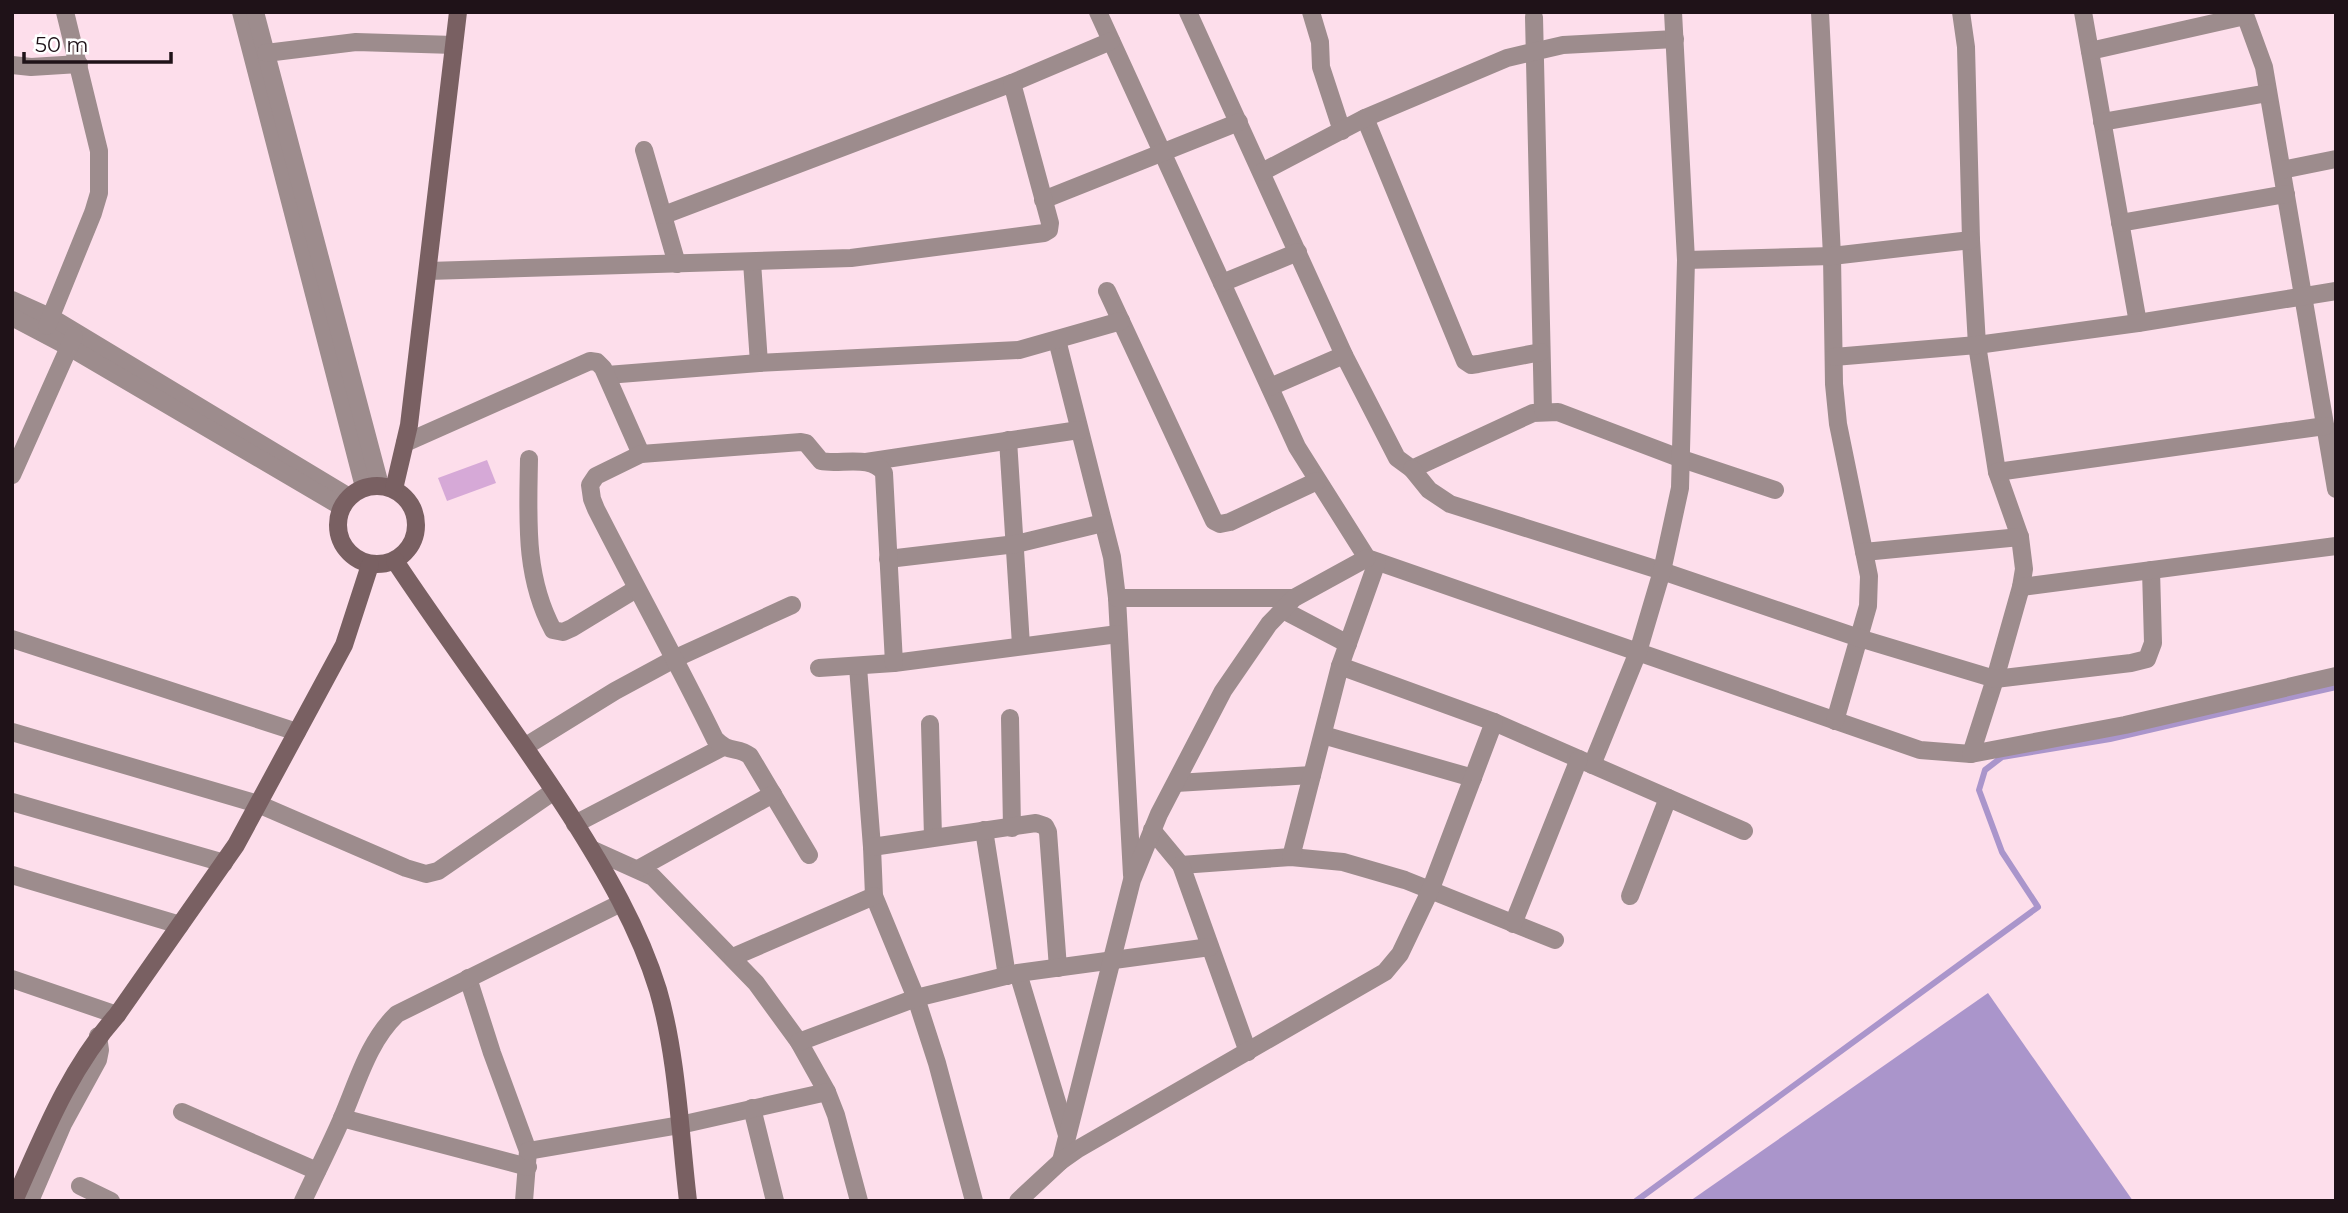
<svg xmlns="http://www.w3.org/2000/svg" width="2348" height="1213" font-family="Montserrat,sans-serif">
	<style>
		.water { fill: #aa95cb }
		.lines { fill: none; stroke-linecap: round; stroke-linejoin: round }
		.stream { stroke: #aa95cb; stroke-width: 6 }
		.building { fill: #d6a9d7 }
		.street { stroke: #9d8c8d; stroke-width: 18 }
		.secondary { stroke: #796062; stroke-width: 18 }
	</style>
	<rect width="100%" height="100%" fill="#fddeeb"/>
	<!-- water -->
	<path class="water" d="M1988,993L2133,1201H1690Z"/>
	<g class="lines">
		<!-- stream -->
		<path class="stream" d="M1636,1201L2038,907L2002,852L1979,790L1985,770L2002,757L2110,739L2336,687"/>
	</g>
	<!-- building -->
	<path class="building" d="M487,460L496,483L447,501L438,478Z"/>
	<g class="lines">
		<!-- street -->
		<g class="street">
			<path d="M241,12L364,487"/>
			<path d="M255,12L380,485"/>
			<path d="M1098,12L1297,447L1367,558L1920,750L1971,754L2125,725L2336,676"/>
			<path d="M1188,12L1344,355L1397,458L1412,469L1533,413L1558,412L1682,459L1775,490"/>
			<path d="M1311,12L1320,42L1321,67L1342,131"/>
			<path d="M1820,12L1832,256L1834,384L1838,424L1869,576L1868,606L1835,721"/>
			<path d="M1961,12L1966,47L1971,240L1977,345L1997,472L2020,537L2024,569L2021,587L1995,679L1971,754"/>
			<path d="M2083,12L2138,323"/>
			<path d="M2244,12L2264,67L2336,489"/>
			<path d="M1534,17L1543,411"/>
			<path d="M2090,51L2245,16"/>
			<path d="M266,53L356,42L454,45"/>
			<path d="M12,65L31,67L79,64"/>
			<path d="M1365,118L1465,361L1471,365L1478,364L1541,352"/>
			<path d="M2102,122L2268,93"/>
			<path d="M644,150L677,264"/>
			<path d="M2282,170L2336,159"/>
			<path d="M1262,172L1365,118L1507,58L1563,45L1675,39"/>
			<path d="M1043,200L1239,122"/>
			<path d="M664,215L1012,83L1111,41"/>
			<path d="M2120,223L2286,194"/>
			<path d="M1686,260L1832,256L1971,240"/>
			<path d="M752,262L759,363"/>
			<path d="M428,271L851,258L1044,233L1049,230L1050,223L1012,83"/>
			<path d="M1222,283L1298,252"/>
			<path d="M1107,291L1214,521L1220,524L1230,522L1317,481"/>
			<path d="M12,300L52,318L349,497"/>
			<path d="M12,317L69,347L342,507"/>
			<path d="M47,326L93,213L99,193V151L65,12"/>
			<path d="M1057,340L1112,557L1117,598L1132,875"/>
			<path d="M1834,357L1977,345L2138,323L2336,291"/>
			<path d="M607,375L759,363L1019,350L1121,321"/>
			<path d="M1270,387L1344,355"/>
			<path d="M1008,440L1021,645"/>
			<path d="M405,443L590,361L597,362L603,368L641,454"/>
			<path d="M529,459C528,519 524,576 553,630L563,632L572,628L636,589"/>
			<path d="M866,462L1079,430"/>
			<path d="M1412,469L1429,490L1450,504L1662,571L1859,638L1995,679L2131,663L2147,659L2153,643L2151,570"/>
			<path d="M1997,472L2325,426"/>
			<path d="M12,475L74,336"/>
			<path d="M1864,552L2020,537"/>
			<path d="M888,559L1016,544L1103,523"/>
			<path d="M2021,587L2336,546"/>
			<path d="M1117,598H1294"/>
			<path d="M1283,610L1348,644"/>
			<path d="M12,639L297,732"/>
			<path d="M1340,666L1494,722L1744,831"/>
			<path d="M858,667L872,847L874,896L916,998L937,1063L974,1201"/>
			<path d="M819,668L894,663L1118,634"/>
			<path d="M1010,718L1012,828"/>
			<path d="M930,724L933,837"/>
			<path d="M12,732L258,804L406,868L426,874L438,871L554,791"/>
			<path d="M1323,735L1473,778"/>
			<path d="M526,746L615,691L676,658L792,605"/>
			<path d="M1592,765L1638,652L1662,571L1680,488L1686,260L1673,12"/>
			<path d="M1176,783L1312,775"/>
			<path d="M12,802L224,863"/>
			<path d="M575,824L723,747"/>
			<path d="M984,830L1007,976"/>
			<path d="M1152,830L1181,865L1291,857L1343,862L1405,880L1555,940"/>
			<path d="M872,847L1036,823L1045,826L1048,832L1058,968"/>
			<path d="M593,850L653,877L756,983L799,1042L827,1092L836,1115L859,1201"/>
			<path d="M809,855L750,756C737,746 729,754 715,739C677,661 635,586 596,509L592,499L590,485L596,476L641,454L801,442L806,443L821,461C840,465 872,454 884,473L894,663"/>
			<path d="M1291,857L1340,666L1377,562"/>
			<path d="M1181,865L1248,1052"/>
			<path d="M638,869L773,794"/>
			<path d="M12,875L180,925"/>
			<path d="M1630,896L1668,798"/>
			<path d="M1513,924L1579,759"/>
			<path d="M733,957L874,896"/>
			<path d="M1018,973L1067,1135"/>
			<path d="M468,978L492,1053L528,1151L524,1201"/>
			<path d="M12,979L117,1015"/>
			<path d="M799,1042L916,998L1018,973L1210,947"/>
			<path d="M752,1108L775,1201"/>
			<path d="M182,1112L317,1171"/>
			<path d="M342,1118L528,1167"/>
			<path d="M528,1151L680,1125L827,1092"/>
			<path d="M1061,1161L1132,880L1159,814L1223,691L1269,624L1294,598L1367,558"/>
			<path d="M80,1186L111,1201"/>
			<path d="M30,1201L63,1124L98,1060L100,1050L98,1036"/>
			<path d="M303,1201C316,1173 330,1146 342,1118C358,1081 368,1042 397,1014L621,903"/>
			<path d="M1018,1201L1061,1161L1078,1149L1385,972L1400,954L1430,891L1494,722"/>
		</g>
		<!-- secondary -->
		<g class="secondary">
			<circle cx="377" cy="525" r="39"/>
			<path d="M394,489L409,425L458,12"/>
			<path d="M395,561C452,647 515,729 570,815C605,870 639,928 658,990C677,1055 680,1133 688,1201"/>
			<path d="M14,1201C43,1136 69,1069 117,1015L236,845L344,645L370,565"/>
		</g>
	</g>
	<!-- border -->
	<rect width="2348" height="1213" fill="none" stroke="#1f1218" stroke-width="28"/>
	<!-- scale -->
	<path d="M24 52v10h147v-10" fill="none" stroke="#1f1218" stroke-width="3.5"/>
	<text x="35" y="52" font-size="21" fill="#1f1218" stroke="#ffffff" stroke-width="5" paint-order="stroke">50 m</text>
</svg>
